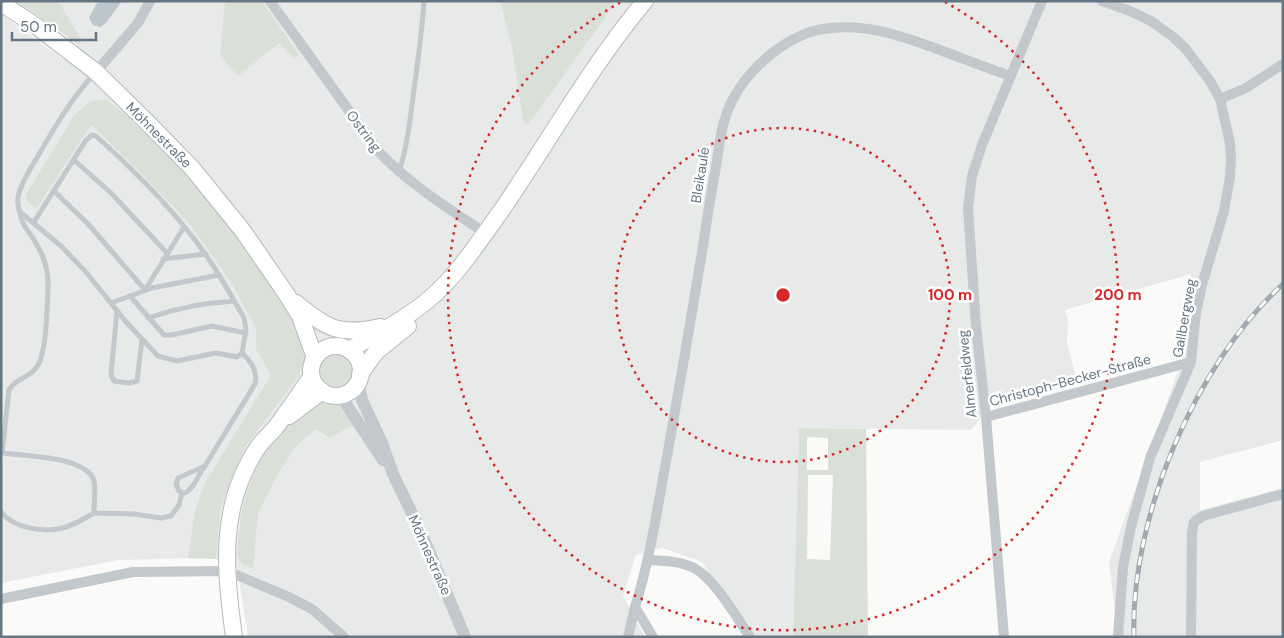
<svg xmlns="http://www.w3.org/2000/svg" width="1284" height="638" font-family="'DM Sans',sans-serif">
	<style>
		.built { fill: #e8e9e9 }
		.green { fill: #dadfd7; fill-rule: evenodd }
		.water { fill: #bbc7cb }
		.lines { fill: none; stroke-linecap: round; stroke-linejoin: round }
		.primary-casing { stroke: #b5babe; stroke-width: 18 }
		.service { stroke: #c3c8cc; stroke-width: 5 }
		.minor { stroke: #c3c8cc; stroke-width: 10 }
		.tertiary { stroke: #c3c8cc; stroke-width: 12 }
		.primary { stroke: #fff; stroke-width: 16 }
		.rail-casing { stroke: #a2aab0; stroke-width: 5 }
		.rail { stroke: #fff; stroke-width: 3; stroke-dasharray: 9; stroke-linecap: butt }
		.ring { fill: none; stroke: #d62828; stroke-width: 2.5; stroke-dasharray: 2.5 5 }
		.labels { text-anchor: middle; stroke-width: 5; stroke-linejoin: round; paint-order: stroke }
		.street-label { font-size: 14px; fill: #657683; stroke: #fff }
		.centre { fill: #d62828; stroke: #fff; stroke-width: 2.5 }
		.ring-label { font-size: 15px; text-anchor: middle; font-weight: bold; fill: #d62828; stroke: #fff; stroke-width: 5; stroke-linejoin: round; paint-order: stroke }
	</style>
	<rect width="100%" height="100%" fill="#fafaf8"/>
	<!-- built -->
	<path class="built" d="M57,1H500L512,49L523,121L529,124L617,1H1283V440L1200,462V510L1283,488V637H1118L1109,562L1183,357L1185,305L1191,274L1065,310L1068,321L1067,341L1076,378L993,402L971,430L799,428L793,637H752L702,562L662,548L636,555L623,596L645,637H248L236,561L204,558L118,560L1,583V14L64,60L81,41Z"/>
	<!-- green -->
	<g class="green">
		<path d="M15,1H58L82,41L78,45L50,24Z"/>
		<path d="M225,1H262L299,55L293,58L279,43L238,76L220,56Z"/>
		<path d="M500,1H617L529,124L526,125L523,121L512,49Z"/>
		<path d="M106,100L129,117L178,165L232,228L287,309L302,337L306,358L298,377L245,447L230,482L220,511L216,559L188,558L195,511L205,483L271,375L256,349V328L231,282L189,223L140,172L91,125L36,209L28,202L25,196L74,116L91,101Z"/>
		<circle cx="336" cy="371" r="19"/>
		<path d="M326,402L339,405L352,425L330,438L316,429L295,447L277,476L258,513L253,568L244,565L237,557C240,504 249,463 288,425C299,414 311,403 326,402Z"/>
		<path d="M799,428L866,429L868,637H793ZM807,437L828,438V470H807ZM808,475H833L830,560L807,559Z"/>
	</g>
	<!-- water -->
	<path class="water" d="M98,1H122L106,23L100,27L93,25L89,18Z"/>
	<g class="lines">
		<defs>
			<g id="primary">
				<path d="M1,3L36,26L96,72L147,122L192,168L243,231L287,295L300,316L315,358"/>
				<path d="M296,303C327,329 340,336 380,327"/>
				<circle cx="336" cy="371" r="25"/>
				<path d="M349,350C378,333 410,317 435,294C461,270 480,240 501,211C549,141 590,67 645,1"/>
				<path d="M360,374L376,352L408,326"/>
				<path d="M289,416L322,391"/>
				<path d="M234,637C225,570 218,507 258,447C263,440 270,434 276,427C288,411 300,393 311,377"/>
			</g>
		</defs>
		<!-- primary casing -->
		<use href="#primary" class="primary-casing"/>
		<!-- service -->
		<g class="service">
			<path d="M94,74C71,99 55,127 38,156C31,168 21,182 18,197C17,205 20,215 23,223C25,228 30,233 33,238C43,254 49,269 48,288C47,308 47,354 36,368C28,378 15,379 9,390L2,453C25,456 87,456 94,481C96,491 94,503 94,513L134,514L161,518L171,516L179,505L182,493"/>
			<path d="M74,160L111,193L167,253"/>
			<path d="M399,171C408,145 410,118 414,90C418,61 422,31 424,1"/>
			<path d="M54,191L89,225L145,290L184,227"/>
			<path d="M20,212L61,246L86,272L127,323L158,356L177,361L216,353L237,357L242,353L246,330L244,318C232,297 220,275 206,255C176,212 136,172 96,136L92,135L86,140L34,222"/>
			<path d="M163,259L206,254"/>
			<path d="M130,296L164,335H172L212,326L246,333"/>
			<path d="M111,303L152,288L219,275"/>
			<path d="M117,311L111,374L114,381L129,383L137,381L142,340"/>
			<path d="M148,318C176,308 204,303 234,301"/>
			<path d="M205,466L178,478L176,484L179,491L185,493C195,488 198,474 205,466L255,384C258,370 251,362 242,353"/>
			<path d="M1,512C13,528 44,533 63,528C74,525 84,519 94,513"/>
		</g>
		<!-- minor -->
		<g class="minor">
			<path d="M270,1L378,151C409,184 448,208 485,233"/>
			<path d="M1102,1L1130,11L1151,21L1173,37L1185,48L1210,81L1220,99L1230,143L1231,159L1230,177L1224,211L1202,285L1196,312L1191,362L1150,458L1131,527L1123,567L1118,637"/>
			<path d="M96,72L138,23L150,1"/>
			<path d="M1220,99L1246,88L1283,64"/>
			<path d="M986,417L1191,362"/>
			<path d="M648,560C664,561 680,561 694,568C714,578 737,618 750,637"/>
			<path d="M1,599L133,572L227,571L289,597L312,609L344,637"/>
			<path d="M628,637L635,607"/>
			<path d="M653,637L635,607C651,556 658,503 668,451C680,383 692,314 703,246C707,219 711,193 716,167C719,145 722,119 733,99C750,67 787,35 823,29C864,22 902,36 940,50C964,59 987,68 1010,76"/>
			<path d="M1004,637L986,417L976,326L968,208L972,176L982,145L1042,1"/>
			<path d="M1191,637L1192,532L1194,522L1203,516L1283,494"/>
		</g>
		<!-- tertiary -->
		<g class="tertiary">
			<path d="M358,380L362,400L382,443L393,474L421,532L465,637"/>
			<path d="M340,395L383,460"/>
		</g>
		<!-- primary -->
		<use href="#primary" class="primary"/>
		<defs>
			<path id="rail" d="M1134,637C1130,519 1195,364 1283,284"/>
		</defs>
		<!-- rail casing -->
		<use href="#rail" class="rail-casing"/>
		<!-- rail -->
		<use href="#rail" class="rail"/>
	</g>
	<!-- distance rings -->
	<g class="ring">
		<circle cx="783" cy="295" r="167"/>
		<path d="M945 2A335 335 0 1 1 621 2"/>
	</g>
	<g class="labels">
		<!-- street labels -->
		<g class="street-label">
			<text transform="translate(364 131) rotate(53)" y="5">Ostring</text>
			<text transform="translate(159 135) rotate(45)" y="5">Möhnestraße</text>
			<text transform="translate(700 175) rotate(-81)" y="5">Bleikaule</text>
			<text transform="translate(1184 318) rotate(-80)" y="5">Gallbergweg</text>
			<text transform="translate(967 374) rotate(-96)" y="5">Almerfeldweg</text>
			<text transform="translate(1070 380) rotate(-15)" y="5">Christoph-Becker-Straße</text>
			<text transform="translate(430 555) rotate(66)" y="5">Möhnestraße</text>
		</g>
	</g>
	<circle cx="783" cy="295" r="8" class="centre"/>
	<g class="ring-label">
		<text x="950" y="300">100 m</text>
		<text x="1118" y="300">200 m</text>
	</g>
	<!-- border -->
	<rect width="1284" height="638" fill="none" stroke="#657683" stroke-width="5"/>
	<!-- scale -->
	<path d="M12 32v8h84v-8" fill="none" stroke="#657683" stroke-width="2.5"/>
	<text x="20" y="32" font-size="15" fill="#657683" stroke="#ffffff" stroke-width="4" paint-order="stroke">50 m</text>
</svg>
